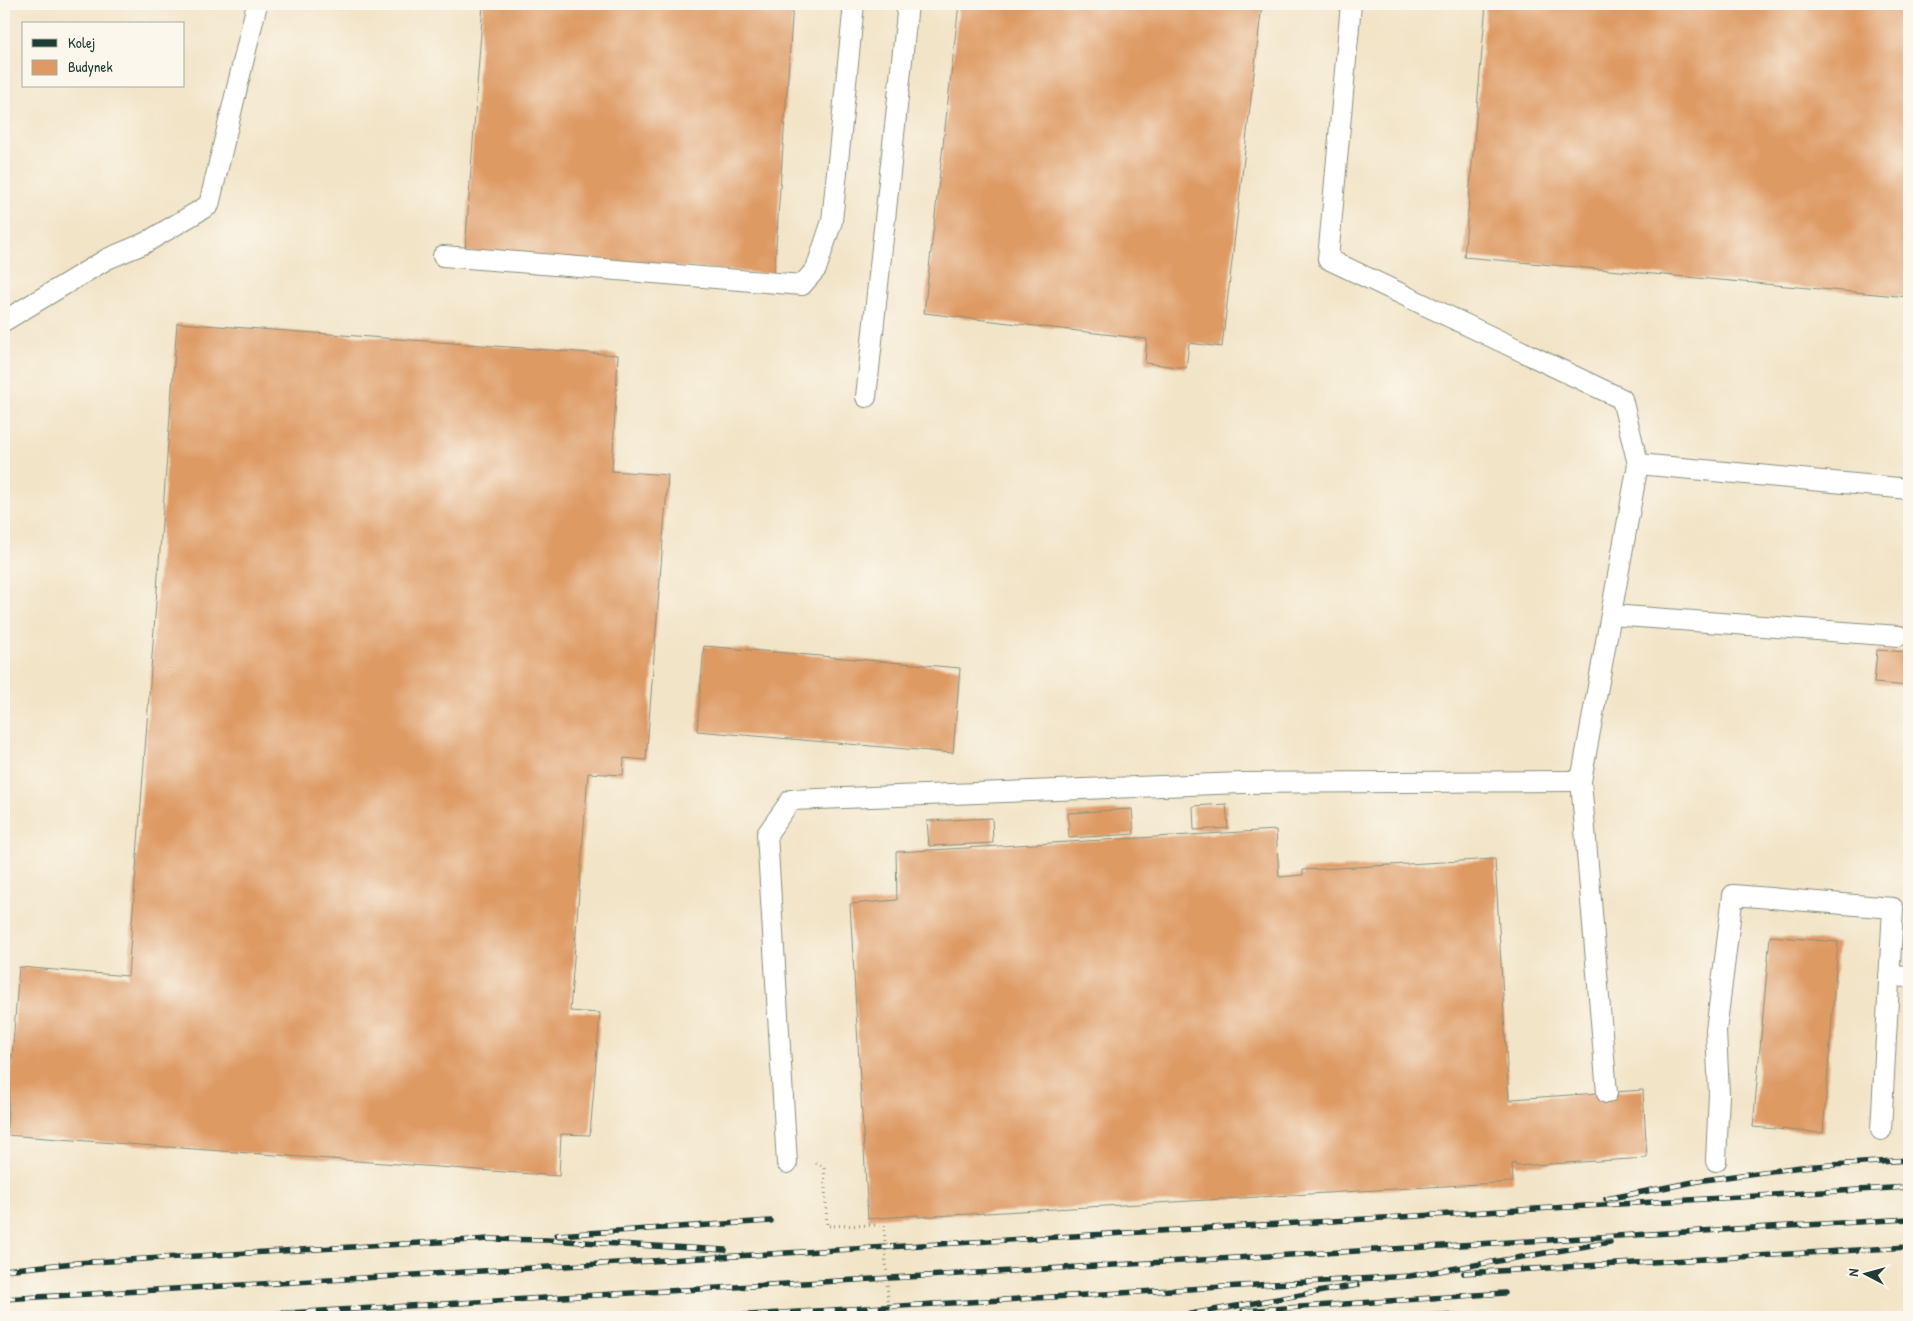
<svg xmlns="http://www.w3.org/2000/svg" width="1913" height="1321" font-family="'Patrick Hand',sans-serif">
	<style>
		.building { fill: #de9a63 }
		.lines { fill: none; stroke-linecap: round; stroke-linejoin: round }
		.service-casing { stroke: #88907e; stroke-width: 22 }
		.path { stroke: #88907e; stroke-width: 3; stroke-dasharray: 1 4; stroke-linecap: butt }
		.service { stroke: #fff; stroke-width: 20 }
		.rail-casing { stroke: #1f3d34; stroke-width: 5.5 }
		.rail { stroke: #fbf7ec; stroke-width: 4; stroke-dasharray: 11; stroke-linecap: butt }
		.path-bridge { stroke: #88907e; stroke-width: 3; stroke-dasharray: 1 4; stroke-linecap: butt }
	</style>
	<rect width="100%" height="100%" fill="#fbf7ec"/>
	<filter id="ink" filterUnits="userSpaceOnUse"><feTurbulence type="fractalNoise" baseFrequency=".02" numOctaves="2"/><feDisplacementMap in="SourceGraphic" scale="10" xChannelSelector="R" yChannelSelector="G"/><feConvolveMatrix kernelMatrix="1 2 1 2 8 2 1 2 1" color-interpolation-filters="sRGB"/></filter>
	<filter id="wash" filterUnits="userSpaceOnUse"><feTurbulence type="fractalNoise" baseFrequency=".0096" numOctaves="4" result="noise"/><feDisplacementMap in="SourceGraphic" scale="20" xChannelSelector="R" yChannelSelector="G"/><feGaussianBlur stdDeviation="1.12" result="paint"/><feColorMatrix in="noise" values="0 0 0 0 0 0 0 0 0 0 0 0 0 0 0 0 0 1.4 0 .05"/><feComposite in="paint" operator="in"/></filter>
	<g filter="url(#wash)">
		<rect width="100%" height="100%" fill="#f2e4c7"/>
		<g id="blocks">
			<!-- building -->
			<g class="building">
				<path d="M483,4H793L774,274L465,252Z"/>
				<path d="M959,4H1262L1222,347L1189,343L1186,368L1145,363L1147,339L924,313Z"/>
				<path d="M1486,4H1909V297L1464,257Z"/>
				<path d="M177,323L618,355L612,471L668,475L646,760L624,758L623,775L588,773L570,1011L600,1013L590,1135L561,1134L559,1176L6,1135L19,967L128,976Z"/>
				<path d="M704,646L960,668L953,753L697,731Z"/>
				<path d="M1877,650L1909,652V686L1874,683Z"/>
				<path d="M1226,804L1228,828L1194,830L1193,806Z"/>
				<path d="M1132,809L1134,834L1069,838L1068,813Z"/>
				<path d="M992,818L993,843L929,846L927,821Z"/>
				<path d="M1276,830L1279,877L1303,875V870L1495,859L1509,1101H1513L1512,1099L1643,1090L1647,1158L1516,1166L1515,1163L1512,1164L1513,1182L918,1217V1215L868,1219L850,904L897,900L896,852Z"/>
				<path d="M1770,936L1838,942L1823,1133L1753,1127Z"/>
				<path d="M1451,1313L1452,1317H1408V1316Z"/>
			</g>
		</g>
	</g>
	<g filter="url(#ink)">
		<use href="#blocks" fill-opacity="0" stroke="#88907e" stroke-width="1"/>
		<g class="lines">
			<defs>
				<g id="service">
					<path d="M1351,4L1328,259L1622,399L1638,464L1909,489"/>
					<path d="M443,256L802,285L816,269L832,221L854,4"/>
					<path d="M4,321L107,259L145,243L209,205L257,4"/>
					<path d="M866,397L908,4"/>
					<path d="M1611,615L1899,636"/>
					<path d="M1889,976L1909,977"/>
					<path d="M1607,1093L1581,781L1638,464"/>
					<path d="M1716,1161L1719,1094L1716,1031L1733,895L1893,908L1881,1130"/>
					<path d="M787,1163L767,834L791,800L1242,783L1581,781"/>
				</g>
			</defs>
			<!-- service casing -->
			<use href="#service" class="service-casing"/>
			<!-- path -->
			<path class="path" d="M816,1163L824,1167L827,1226L884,1225"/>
			<!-- service -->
			<use href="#service" class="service"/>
			<defs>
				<g id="rail">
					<path d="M1606,1199L1704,1180L1801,1167L1909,1160"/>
					<path d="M557,1235L771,1221"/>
					<path d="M4,1270L75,1263L490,1239L547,1240L725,1250"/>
					<path d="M1464,1273L1909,1247"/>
					<path d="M4,1299L1909,1187"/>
					<path d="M1243,1311L1505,1293"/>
					<path d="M218,1317L1909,1219"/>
					<path d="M714,1317L1410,1276L1610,1242"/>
					<path d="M1153,1317L1179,1316L1358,1285"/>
				</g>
			</defs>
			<!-- rail casing -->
			<use href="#rail" class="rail-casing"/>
			<!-- rail -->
			<use href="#rail" class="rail"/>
			<!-- path-bridge -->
			<path class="path-bridge" d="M884,1225L889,1317"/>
		</g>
	</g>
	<!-- margin -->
	<rect width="1913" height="1321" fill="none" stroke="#fbf7ec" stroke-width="20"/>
	<!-- legend -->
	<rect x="22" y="22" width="162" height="65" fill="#fbf7ec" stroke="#a3ada2"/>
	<rect x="32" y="39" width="25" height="8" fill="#1f3d34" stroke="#a3ada2"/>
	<text x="68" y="48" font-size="15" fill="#1f3d34">Kolej</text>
	<rect x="32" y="60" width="25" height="15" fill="#de9a63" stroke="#a3ada2"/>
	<text x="68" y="72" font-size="15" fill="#1f3d34">Budynek</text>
	<!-- north arrow -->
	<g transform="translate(1866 1274) rotate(276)" stroke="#fbf7ec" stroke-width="4" paint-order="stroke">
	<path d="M0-4L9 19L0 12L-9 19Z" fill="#1f3d34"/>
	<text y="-8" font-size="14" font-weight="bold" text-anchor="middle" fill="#1f3d34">N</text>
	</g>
</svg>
